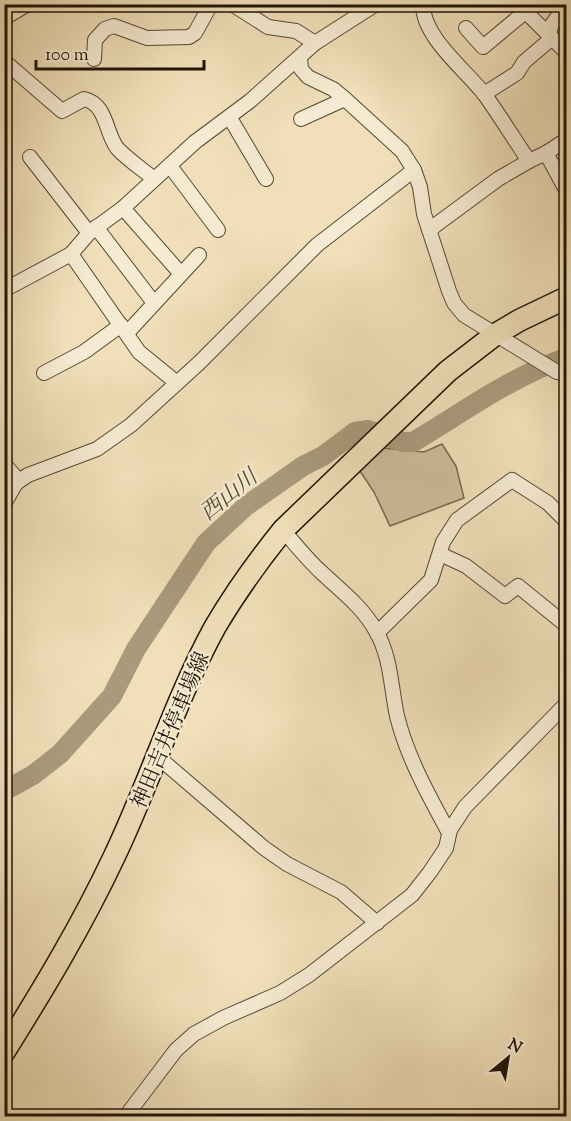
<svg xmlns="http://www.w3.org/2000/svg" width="571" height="1121" font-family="'Sorts Mill Goudy','Noto Serif JP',serif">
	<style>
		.green { fill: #cdbd9b; stroke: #766950; stroke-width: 1.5 }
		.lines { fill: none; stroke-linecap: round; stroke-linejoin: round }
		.river { stroke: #a99a7c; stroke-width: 20 }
		.minor-casing { stroke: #544833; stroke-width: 16 }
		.primary-casing { stroke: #201506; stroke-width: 24 }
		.minor { stroke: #f5ead2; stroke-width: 14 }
		.primary { stroke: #f0dfb9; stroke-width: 21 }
		.labels { text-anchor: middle; stroke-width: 4.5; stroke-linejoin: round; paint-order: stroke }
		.street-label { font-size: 21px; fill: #201506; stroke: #f5ead2 }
		.water-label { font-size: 22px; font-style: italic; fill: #574a35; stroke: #f5ead2 }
	</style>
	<rect width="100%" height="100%" fill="#f0dfb9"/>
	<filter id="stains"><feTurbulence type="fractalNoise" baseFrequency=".00333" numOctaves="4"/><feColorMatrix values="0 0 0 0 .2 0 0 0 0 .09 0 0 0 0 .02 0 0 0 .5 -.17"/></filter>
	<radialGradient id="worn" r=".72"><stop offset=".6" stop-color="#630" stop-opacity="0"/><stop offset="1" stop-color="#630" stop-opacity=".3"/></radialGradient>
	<!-- green -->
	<path class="green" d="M442,444L456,466L464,498L390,526L374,492L360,471L382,448L424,452Z"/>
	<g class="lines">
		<!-- river -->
		<path class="river" d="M4,791L33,775L60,754L112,696L136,649L206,543L246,506L303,466L323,456L355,432L368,430L403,442H413C462,413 512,376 566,358"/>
		<defs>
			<g id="minor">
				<path d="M232,4L268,27L296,31L315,43"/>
				<path d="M423,4C422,37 466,70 485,95C500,116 514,139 529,161L546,153L566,140"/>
				<path d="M518,4L566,52"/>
				<path d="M4,18L28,4"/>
				<path d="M466,28L483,47L525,12"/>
				<path d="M549,36L551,26L566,5"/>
				<path d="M300,58L301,69L308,77L333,89L345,99L402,151L414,170L420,187L424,214L449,291L454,303L464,315L557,372L566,374"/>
				<path d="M94,59L95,40L105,29L114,26L147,38L189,37L195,33L211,4"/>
				<path d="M4,61L62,111L84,99C107,104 105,132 117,148C127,159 142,169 154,179"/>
				<path d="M484,94L517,73L524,62L551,39"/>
				<path d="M230,118L266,179"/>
				<path d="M301,119L345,99"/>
				<path d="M546,153L566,190"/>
				<path d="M30,157L89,233"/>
				<path d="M170,166L218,230"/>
				<path d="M123,208L181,274"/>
				<path d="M96,227L154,303"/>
				<path d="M429,230L498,179L529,161"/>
				<path d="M71,254L139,352L177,383"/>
				<path d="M4,290L71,254L89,233L123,208L195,142L250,101L315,43L376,4"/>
				<path d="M127,333L199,255"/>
				<path d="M44,373L84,352L121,325"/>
				<path d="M4,464L19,481"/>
				<path d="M4,504L16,483L28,475L97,449L131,425L199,363L317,245L414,170"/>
				<path d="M283,530C295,544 307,559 320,571C341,591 362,606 376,631C391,657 391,688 397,716C407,757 429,796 449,833"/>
				<path d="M440,554L466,566L505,596L518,586L566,625"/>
				<path d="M377,633L431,580L443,542L457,520L512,480L548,503L566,521"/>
				<path d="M158,757L264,848L287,864L341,892L377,923"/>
				<path d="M126,1116L176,1050L194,1034L223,1018L280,993L309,975L412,895L430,872L446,848L450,830L465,807L566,704"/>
			</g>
			<path id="primary" d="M4,1052C44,988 82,925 114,857C150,782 175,700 215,627C235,593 258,561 283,530L448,371L496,334L520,320L566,298"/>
		</defs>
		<!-- minor casing -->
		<use href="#minor" class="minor-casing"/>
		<!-- primary casing -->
		<use href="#primary" class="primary-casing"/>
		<!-- minor -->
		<use href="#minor" class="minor"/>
		<!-- primary -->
		<use href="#primary" class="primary"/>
	</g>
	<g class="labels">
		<!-- street labels -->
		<g class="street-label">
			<text transform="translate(170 730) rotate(-67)" y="7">神田吉井停車場線</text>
		</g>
		<!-- water labels -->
		<g class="water-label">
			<text transform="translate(228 494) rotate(-39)" y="8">西山川</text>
		</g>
	</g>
	<!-- margin -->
	<rect width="571" height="1121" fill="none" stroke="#f0dfb9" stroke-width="24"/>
	<rect x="6" y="6" width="559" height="1109" fill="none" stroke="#201506" stroke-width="3"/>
	<rect x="12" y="12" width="547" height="1097" fill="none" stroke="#201506" stroke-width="1.5"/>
	<!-- north arrow -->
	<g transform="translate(508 1058) rotate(30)" stroke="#f5ead2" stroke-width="4.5" paint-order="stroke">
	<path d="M0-4.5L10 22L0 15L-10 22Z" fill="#201506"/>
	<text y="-9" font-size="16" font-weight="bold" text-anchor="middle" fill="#201506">N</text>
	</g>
	<!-- scale -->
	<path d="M36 60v9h168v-9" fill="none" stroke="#201506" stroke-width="3"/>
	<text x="45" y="60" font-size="18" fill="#201506" stroke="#f5ead2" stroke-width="4.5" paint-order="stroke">100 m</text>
	<rect width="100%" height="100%" filter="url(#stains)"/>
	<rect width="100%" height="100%" fill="url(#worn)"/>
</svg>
